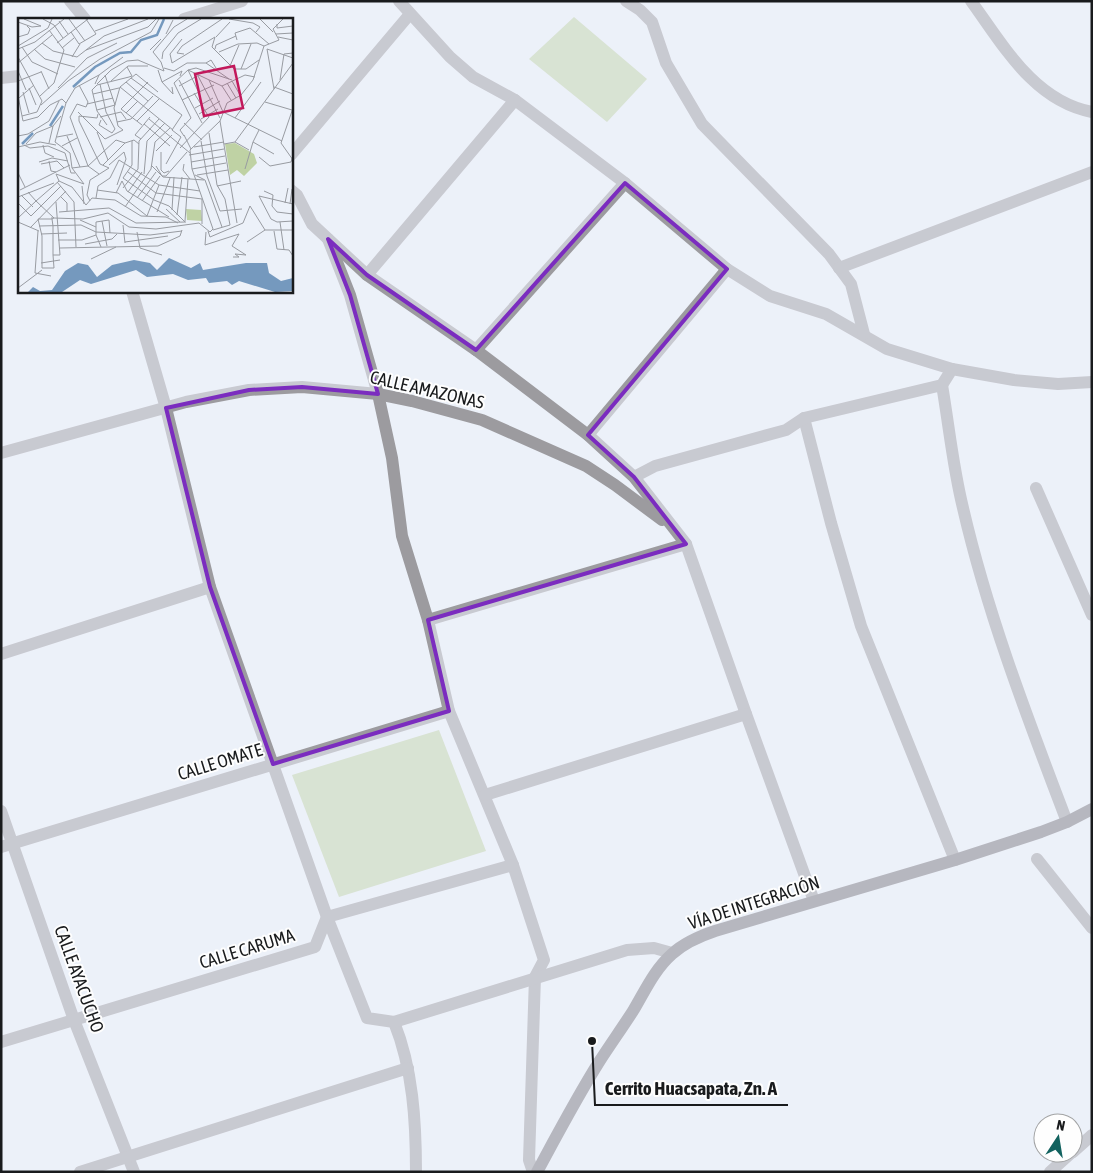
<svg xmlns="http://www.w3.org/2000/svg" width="1093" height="1173" font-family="'Asap Condensed',sans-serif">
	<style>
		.green { fill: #bfd2a4 }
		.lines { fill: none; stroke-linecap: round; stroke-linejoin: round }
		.street { stroke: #9c9b9f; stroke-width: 12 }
		.secondary { stroke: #747278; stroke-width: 12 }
		.marked { fill: none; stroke: #7b2cbf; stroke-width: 4; stroke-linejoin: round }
		.labels { text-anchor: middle; stroke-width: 4; stroke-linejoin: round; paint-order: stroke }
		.street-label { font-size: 18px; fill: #191b1d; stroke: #fefefe }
		.inset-river { fill: none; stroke: #7599be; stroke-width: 2.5 }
		.inset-road { fill: none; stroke: #989ba1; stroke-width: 1 }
		.view { fill: #c2185b; fill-opacity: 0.15; stroke: #c2185b; stroke-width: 2.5 }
		.inset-edge { fill: none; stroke: #191b1d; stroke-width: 2.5 }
		.leader { fill: none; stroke: #191b1d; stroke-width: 2 }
		.callout-dot { fill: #191b1d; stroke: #fefefe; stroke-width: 2 }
		.callout-label { font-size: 19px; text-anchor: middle; font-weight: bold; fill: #191b1d; stroke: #fefefe; stroke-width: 4; stroke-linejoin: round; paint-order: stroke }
	</style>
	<rect width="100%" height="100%" fill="#ecf1f9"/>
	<!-- green -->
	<g class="green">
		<path d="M574,17L647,79L607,122L529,59Z"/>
		<path d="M439,730L486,851L339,897L292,775Z"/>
	</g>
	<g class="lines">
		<!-- street -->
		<g class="street">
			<path d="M70,1L85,19"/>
			<path d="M399,1L450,57L473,77L515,100L625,183L727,269L770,296L826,314L887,349L952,369"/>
			<path d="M626,1L640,10L652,22L666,63L702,124L829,254L851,284L864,334"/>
			<path d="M971,1C1003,45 1034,101 1092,112"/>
			<path d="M184,19L242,1"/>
			<path d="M1,78L19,76"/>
			<path d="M291,155L410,14"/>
			<path d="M291,190L297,195L312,224L367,275L476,350L588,435L634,477L686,544L746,714L814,901"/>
			<path d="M328,239L350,295L378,394L392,458L402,536L428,620L449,711L513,865L544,960L535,977L529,1160L533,1172"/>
			<path d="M839,268L1092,172"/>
			<path d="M367,275L515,100"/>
			<path d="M132,291L166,408L210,587L327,917L367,1018L394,1022C413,1069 416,1122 416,1172"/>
			<path d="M476,350L625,183"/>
			<path d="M942,385C949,426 953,468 963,508C988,616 1028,719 1067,822"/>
			<path d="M804,418L831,523L861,626L955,860"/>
			<path d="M588,435L727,269"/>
			<path d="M1,453L186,402L249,390L302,387L378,394L412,401L482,420L586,466L615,485L662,520"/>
			<path d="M634,477L655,466L786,430L804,418L942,385L952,369L1014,380L1058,384L1092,382"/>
			<path d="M1036,488L1092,615"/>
			<path d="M428,620L686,544"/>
			<path d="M1,654L210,587"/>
			<path d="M485,795L746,714"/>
			<path d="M1,811L74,1020L134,1172"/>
			<path d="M1,847L449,711"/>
			<path d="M1037,859L1092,928"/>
			<path d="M394,1022L627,950L654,948L672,953"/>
			<path d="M1,1042L315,947L327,917L513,865"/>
			<path d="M1073,1152L1092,1135"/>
			<path d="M80,1172L408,1068"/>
			<path d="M1050,1172L1071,1153"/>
		</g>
		<!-- secondary -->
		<path class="secondary" d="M537,1172C557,1135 577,1097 599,1062C610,1045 622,1028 633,1011C645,991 654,970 672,954C684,943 700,936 715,931L955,860L1041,832L1067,822L1092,809"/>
	</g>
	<!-- marked area -->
	<path d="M0 0H1093V1173H0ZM625,183L727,269L588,435L634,477L686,544L428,620L449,711L273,764L210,587L166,408L249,390L302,387L378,394L350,295L328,239L367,275L476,350Z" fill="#ecf1f9" fill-opacity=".55" fill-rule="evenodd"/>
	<path class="marked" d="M625,183L727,269L588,435L634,477L686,544L428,620L449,711L273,764L210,587L166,408L249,390L302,387L378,394L350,295L328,239L367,275L476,350Z"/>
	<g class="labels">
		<!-- street labels -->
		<g class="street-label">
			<text transform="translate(427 390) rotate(13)" y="6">CALLE AMAZONAS</text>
			<text transform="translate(220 762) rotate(-17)" y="6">CALLE OMATE</text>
			<text transform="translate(754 903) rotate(-18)" y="6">VÍA DE INTEGRACIÓN</text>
			<text transform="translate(247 949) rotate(-17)" y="6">CALLE CARUMA</text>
			<text transform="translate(79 979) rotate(70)" y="6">CALLE AYACUCHO</text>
		</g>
	</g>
	<!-- overview -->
	<g transform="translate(18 18)">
		<rect width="275" height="275" fill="#ecf1f9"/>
		<path d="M217,125L236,136L239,145L226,158L219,152L212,157L207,126ZM168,191L183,192L184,203L169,202Z" fill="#bfd2a4"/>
		<path d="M151,240L173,250L182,245L185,252L228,245H249L251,255L263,263L275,260V273L257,274L221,263L214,267L209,263L191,265L188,260L170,262L155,256L129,259L118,252L73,266L62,262L44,274H10L15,269L22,273L34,272L47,253L60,245L70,247L79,259L94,247L116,242L132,245L139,252Z" fill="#7599be"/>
		<path class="inset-river" d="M55,69L77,49L102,35L113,34L123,22L139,17L146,1M32,108L45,88M4,126L15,115"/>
		<path class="inset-road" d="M6,1L23,8M25,1L36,7L45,20M51,1L67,23M211,1L235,5L242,9L238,14M242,1L255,14M41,3L50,16M0,4L14,9L23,8M259,6V10L275,8M77,13L110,1M53,14L61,26L78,16L68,1M148,16L155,2M258,16L275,15M0,19L10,16L12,11L9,8M198,19L212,4M260,19L275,22M164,21L152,36L154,45L197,19L194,29L216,51H228L241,42M219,22L217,15L232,10L251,26M24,25L35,33L59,39M39,25L70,1M0,28L30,10L34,1M4,29L14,44L40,56M44,30L56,20M0,31L17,24L46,1M16,31L27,41L57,49M197,31L198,27L218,18M249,31L275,40M68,32L130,9L138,1M132,32L143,21M201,34L220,26L239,25L246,28M166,36L159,35L164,28L204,1M0,39L24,83L19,94L4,98M54,39L62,26M59,39L86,18L130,1M144,41L145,34L160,15L183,1M0,45L34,17M188,45L193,42L198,50M212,48L221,27M146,50L156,53L169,45H188L211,61M223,51L233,26M140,52L144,64L164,53L162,58M170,52L204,68L213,82M170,52L180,73M0,53L8,72M23,53L31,71M81,57L105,39M180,58L202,100M113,60L164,97L154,112L163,119L148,146M161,62L184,105M191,62L205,94L264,123M262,62L266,36L275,35M0,63L23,54M93,63L110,48H130M214,63L222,77M108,64L130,83M144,64L155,76L154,69M209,65L218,80M79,66L93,52L109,43L120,42L146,53L143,44L135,34L156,9L169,1M82,66L88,94L97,111L94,115M61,67L70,84L68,89L59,86L52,99L70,148M161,68L181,57M204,68L227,57L237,59M102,69L155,112M256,69L275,76M11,70L18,87M40,70L69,40L99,25M256,71L275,45M5,74L11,95M75,76L101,70M0,78L5,103L20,99L32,87L44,81L48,85L37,124L52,135L54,150L66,166L38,156L41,163L18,183L36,200L65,201L90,195L111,209L138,211L181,205L192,214L195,211L174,151L172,132L202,103L209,85L223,77L235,62L246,28L261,22L255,11L265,1M22,78L36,65L46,32L31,12M1,80L16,67M164,82L196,67M247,84L274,92M48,85L57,70L81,57L77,66M69,86L95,80M23,87L50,63L82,41L133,14L141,1M177,90L195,80M275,90L263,125L275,142M79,92L97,87L87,57M60,94L87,121L105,112M108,95L120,83M80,96L79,100L61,98V103L82,146L91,150M181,96L202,83M82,99L103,94L108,101M217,100L243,64M131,101L172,135M183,101L200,91M83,102L81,107L94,115M119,103L141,81M202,103L219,205M99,104L113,101L135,78M166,105L184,122M126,106L152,128M89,107L79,93L74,72L79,67L111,59L114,58L109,49M124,107L103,91L130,64M105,112L100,108L96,90L102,69L118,56L140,74M241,112L235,124L256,136M79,114L90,142M191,115L199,167L207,181L212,207M166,117L173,131M0,118L10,116L31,103L41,83M49,118L62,149M166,118L162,112L173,100L156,65L170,52L178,50L214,62M39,119L55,116M123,121L117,117L132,99M183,123L189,158L202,193L224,191M217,124L256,71L249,31M31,125L35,108L43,98M8,126L18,115L35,108M206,126L217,124L231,132M6,127L12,130L30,128L47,135L53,155H57M25,127L27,135L36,139M44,128L59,120M0,129L22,124L38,127M176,129L206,124M162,130L191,99L176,75M138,133L154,117M143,134V152L146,155L151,153M171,137L206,131M241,139L252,148L273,144L275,137M31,143L33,153L38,154M21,144L34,140L50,143M173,144L207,138M23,146L39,143L46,150M166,146L165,152L172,161M85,147L107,125M91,147L106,134L108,141L99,167M70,148L98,122L107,125L116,122L121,126M98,148L101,142L141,167L182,173M134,148L145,159L186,162M138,148L144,158H148L169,134M54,150L70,148L81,156M174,151L208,145M227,151L235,124M110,154L138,175L184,181V206M0,155L7,169M126,156L129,123L147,105M177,157L187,162L204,209M179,157L210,152M105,160L136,182L151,188L167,204M105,160L114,147V123M41,163L54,169L68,187L74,180L97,182L123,198L148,199L160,205M39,164L56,184L58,229M64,168L66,186M199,168L223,163M105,170L120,151L121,123L141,101M2,172L52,147M79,172L100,175L129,198M246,173L255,177L254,188L259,194L275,196M110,174L124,154M98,175L104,163L109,173L151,199M3,177L15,189M0,179L36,165M43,179L49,185V193M78,180L80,168L92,160L98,148M119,180L138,154M72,183L69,177L72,162L91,150M124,183L142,158M0,185L13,198L43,168M267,185L270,170M272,186L274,171M275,186L241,178L253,201L259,204L275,203M107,189L133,151L137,124L152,110M148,191L162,204M154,192L156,159M41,194L91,190L118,205L168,204M139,194L152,160M159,197L164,159M129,198L141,167M34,199V201L35,208V237L36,250H24V218L20,201H34L36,200M0,200L18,183L10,174M62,202L78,209M84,203L89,228M167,203L170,161M0,204L21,213M262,204L266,232M105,207L107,225M21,208L63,207L78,214L132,217L164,213M12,210L48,173M195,212L212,207M190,213L192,219L225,205L232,188L247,212H275M256,213L259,231L271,232L275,238M119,214L122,230L144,237M188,214L187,227L221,216L214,228L228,237L217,236L221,239H215M23,216L49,215M40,222H64L78,217M107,224L150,218M229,224L247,212M67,226L94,221L99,216M83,229L78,217V204L91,202L92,215M42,230L140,228L162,218L164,212M35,237H42L38,184M73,241L98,229M23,245L42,242M17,255L20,213M17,255L33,258M0,270L24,252"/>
		<path class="view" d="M216,48L225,90L186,98L177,56Z"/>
		<rect width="275" height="275" class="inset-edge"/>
	</g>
	<!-- callouts -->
	<path class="leader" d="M592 1041L595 1105H788"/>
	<circle class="callout-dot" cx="592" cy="1041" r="5"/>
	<g class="callout-label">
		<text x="691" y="1095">Cerrito Huacsapata, Zn. A</text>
	</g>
	<!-- border -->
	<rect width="1093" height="1173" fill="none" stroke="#191b1d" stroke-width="5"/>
	<!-- north arrow -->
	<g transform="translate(1058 1138) rotate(12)"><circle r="24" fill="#fefefe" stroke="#a2a3a4"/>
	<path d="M0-4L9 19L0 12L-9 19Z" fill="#12625f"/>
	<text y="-8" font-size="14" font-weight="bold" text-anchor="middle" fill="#191b1d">N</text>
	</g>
</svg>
